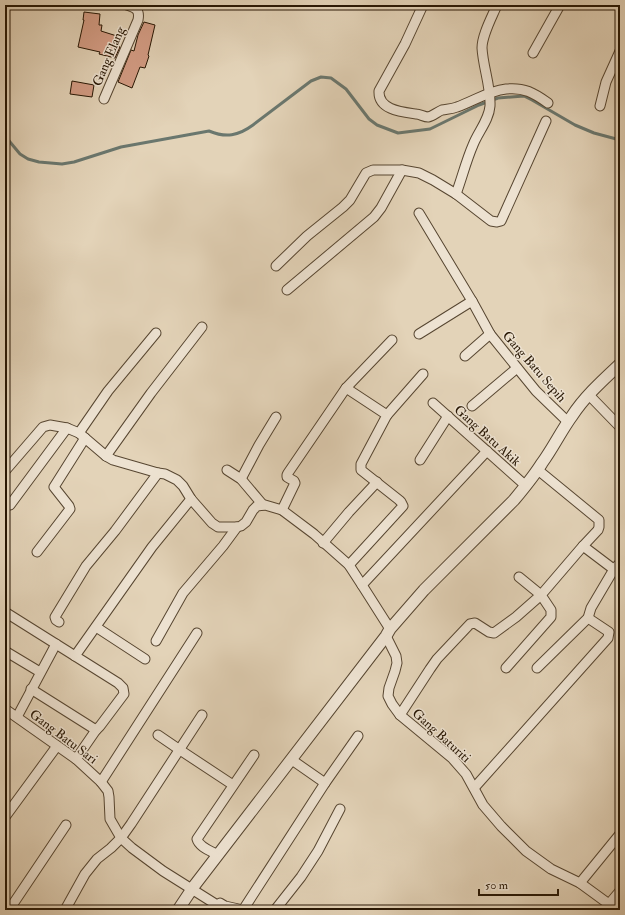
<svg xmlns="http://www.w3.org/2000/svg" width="625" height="915" font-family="'IM FELL Double Pica',serif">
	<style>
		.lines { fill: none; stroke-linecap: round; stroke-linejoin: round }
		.stream { stroke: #6a776e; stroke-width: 3 }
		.building { fill: #d39c84; stroke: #281704 }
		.minor-casing { stroke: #574631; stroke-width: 11 }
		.tertiary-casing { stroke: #574631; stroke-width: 13 }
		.minor { stroke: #ede2d1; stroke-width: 9 }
		.tertiary { stroke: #ede2d1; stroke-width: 11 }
		.labels { text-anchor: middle; stroke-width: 3; stroke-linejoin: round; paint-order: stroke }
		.street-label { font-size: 13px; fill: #281704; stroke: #ede2d1 }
	</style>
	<rect width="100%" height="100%" fill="#e3d3b8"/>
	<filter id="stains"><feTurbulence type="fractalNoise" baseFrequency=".005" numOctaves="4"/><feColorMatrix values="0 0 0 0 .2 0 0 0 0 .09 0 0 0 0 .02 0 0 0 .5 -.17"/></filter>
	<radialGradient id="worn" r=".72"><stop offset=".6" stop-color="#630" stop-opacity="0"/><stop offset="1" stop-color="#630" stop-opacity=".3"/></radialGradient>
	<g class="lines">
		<!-- stream -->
		<path class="stream" d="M5,136L20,154L28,159L39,162L62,164L74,162L121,147L209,131C226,138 238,136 253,125L311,81L321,77L331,78L346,89L369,119L377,125L398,133L430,129L479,105L498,98L524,96L532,100L575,125L594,133L620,140"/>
	</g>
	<!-- building -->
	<g class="building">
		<path d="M84,12L100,14L99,25H102L101,31L120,37L117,46L120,47L115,58L99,54L100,52L78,47L84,20H83Z"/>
		<path d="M144,22L155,25L148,55L149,56L145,68L140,67L132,88L118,82L131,50L134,51L138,35Z"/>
		<path d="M72,81L94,85L92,97L70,94Z"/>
	</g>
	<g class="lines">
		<defs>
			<g id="minor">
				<path d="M423,5L405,44L379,91C378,110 402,112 416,114C420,114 424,117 428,117C433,116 437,112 442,110C447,109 452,109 457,107C474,101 488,91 506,89C524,87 534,93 548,103"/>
				<path d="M533,53L560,5"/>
				<path d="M104,99L138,20C140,10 136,8 127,5"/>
				<path d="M600,106L606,82L620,51"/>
				<path d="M456,194C462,178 466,161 473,145C478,132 489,120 490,106C491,87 483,67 482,48C482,35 492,17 497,5"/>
				<path d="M419,213L472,301"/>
				<path d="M276,266L307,236L343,207L350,200L366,173L373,170H402L419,173L433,180L456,194L491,221L497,222L501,221L546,121"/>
				<path d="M287,290L374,217L381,208L402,170"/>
				<path d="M419,334L472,301L490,334"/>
				<path d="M465,356L490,334L523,375L536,391L568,422"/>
				<path d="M589,395L620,427"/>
				<path d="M433,403L526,486"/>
				<path d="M472,406L517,368"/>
				<path d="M387,415L423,374"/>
				<path d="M79,433L108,391L156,333"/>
				<path d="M106,456L151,393L202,327"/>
				<path d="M420,460L448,416"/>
				<path d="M227,470L241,479L263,505"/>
				<path d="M538,470L599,520V527L598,530L583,546L620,574"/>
				<path d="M5,471L43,427L50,425L67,428L79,433L106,456L113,460L158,473L165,474L177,480L183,486L191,499L212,523L218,527H237L241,526L246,522L253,510L257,506L265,505L282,510L314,534L349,565L362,585L390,629"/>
				<path d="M241,479L259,445L276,417"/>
				<path d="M10,505L67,428"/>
				<path d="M282,510L295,483L294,481L287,477V475L288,473L346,388"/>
				<path d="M323,543L349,512L377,482"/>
				<path d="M37,552L70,509L69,506L54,487L85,438"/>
				<path d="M349,565L403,506L401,502L399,500L361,470V464L387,415L346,388L392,340"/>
				<path d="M362,585L487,451"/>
				<path d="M5,612L118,683L123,688L124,694L100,726L96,730L76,759"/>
				<path d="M59,622L56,620L55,617L86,566L115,531L158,473"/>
				<path d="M96,627L145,659"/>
				<path d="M386,636L396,656L397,663L395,671L389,688L388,696L392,704L400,715L452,758L466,774L483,805L501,826L526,851L551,869L580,883L617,910"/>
				<path d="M156,641L183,593L223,546L237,527"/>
				<path d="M5,651L40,672"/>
				<path d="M75,656L152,547L191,499"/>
				<path d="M506,668L551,617V610L541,595L583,546"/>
				<path d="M537,668L588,618L591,608L614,569L620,563"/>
				<path d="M31,689L96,730"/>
				<path d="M5,709L76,759L101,782L108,791L109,797L110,819L121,838L132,848L163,871L225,910"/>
				<path d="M400,715L430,669L437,659L470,624L475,623L489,632L494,633L516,617L541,595L519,577"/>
				<path d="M17,717L56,644"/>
				<path d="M158,735L180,750L233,785"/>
				<path d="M292,760L325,783"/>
				<path d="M101,782L197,633"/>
				<path d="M474,788L608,638L609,632L588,618"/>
				<path d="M5,817L57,746"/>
				<path d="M218,855C211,851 199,847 197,839L254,755"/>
				<path d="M580,883L620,834"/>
				<path d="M220,903L225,906L243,910"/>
				<path d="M609,904L620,891"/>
				<path d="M9,910L66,825"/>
				<path d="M65,910L85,874L97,859L111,848L121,838L131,824L202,715"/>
				<path d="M243,910L325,783L358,736"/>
				<path d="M275,910L301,877L318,851L340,809"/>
			</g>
			<path id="tertiary" d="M178,910L194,886L386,636L390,629L424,590L514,500C524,488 534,476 542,463C553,448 561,431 572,416C585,396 603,380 620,364"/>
		</defs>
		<!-- minor casing -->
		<use href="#minor" class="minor-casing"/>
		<!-- tertiary casing -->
		<use href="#tertiary" class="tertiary-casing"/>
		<!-- minor -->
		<use href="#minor" class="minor"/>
		<!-- tertiary -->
		<use href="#tertiary" class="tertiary"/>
	</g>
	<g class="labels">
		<!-- street labels -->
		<g class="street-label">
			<text transform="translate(108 56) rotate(-67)" y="5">Gang Elang</text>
			<text transform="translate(535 366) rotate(49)" y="5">Gang Batu Sepih</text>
			<text transform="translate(488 435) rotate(42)" y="5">Gang Batu Akik</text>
			<text transform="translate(442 735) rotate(42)" y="5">Gang Baturiti</text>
			<text transform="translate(64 736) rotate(37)" y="5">Gang Batu Sari</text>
		</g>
	</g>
	<!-- margin -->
	<rect width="625" height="915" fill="none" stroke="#e3d3b8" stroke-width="20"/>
	<rect x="6" y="6" width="613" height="903" fill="none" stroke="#281704" stroke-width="2"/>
	<rect x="10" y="10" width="605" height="895" fill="none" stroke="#281704"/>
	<!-- scale -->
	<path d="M479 889v6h79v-6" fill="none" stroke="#281704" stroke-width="2"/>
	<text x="485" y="889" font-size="12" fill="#281704" stroke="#ede2d1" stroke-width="3" paint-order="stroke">50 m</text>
	<rect width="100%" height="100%" filter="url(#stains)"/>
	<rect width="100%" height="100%" fill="url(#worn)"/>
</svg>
